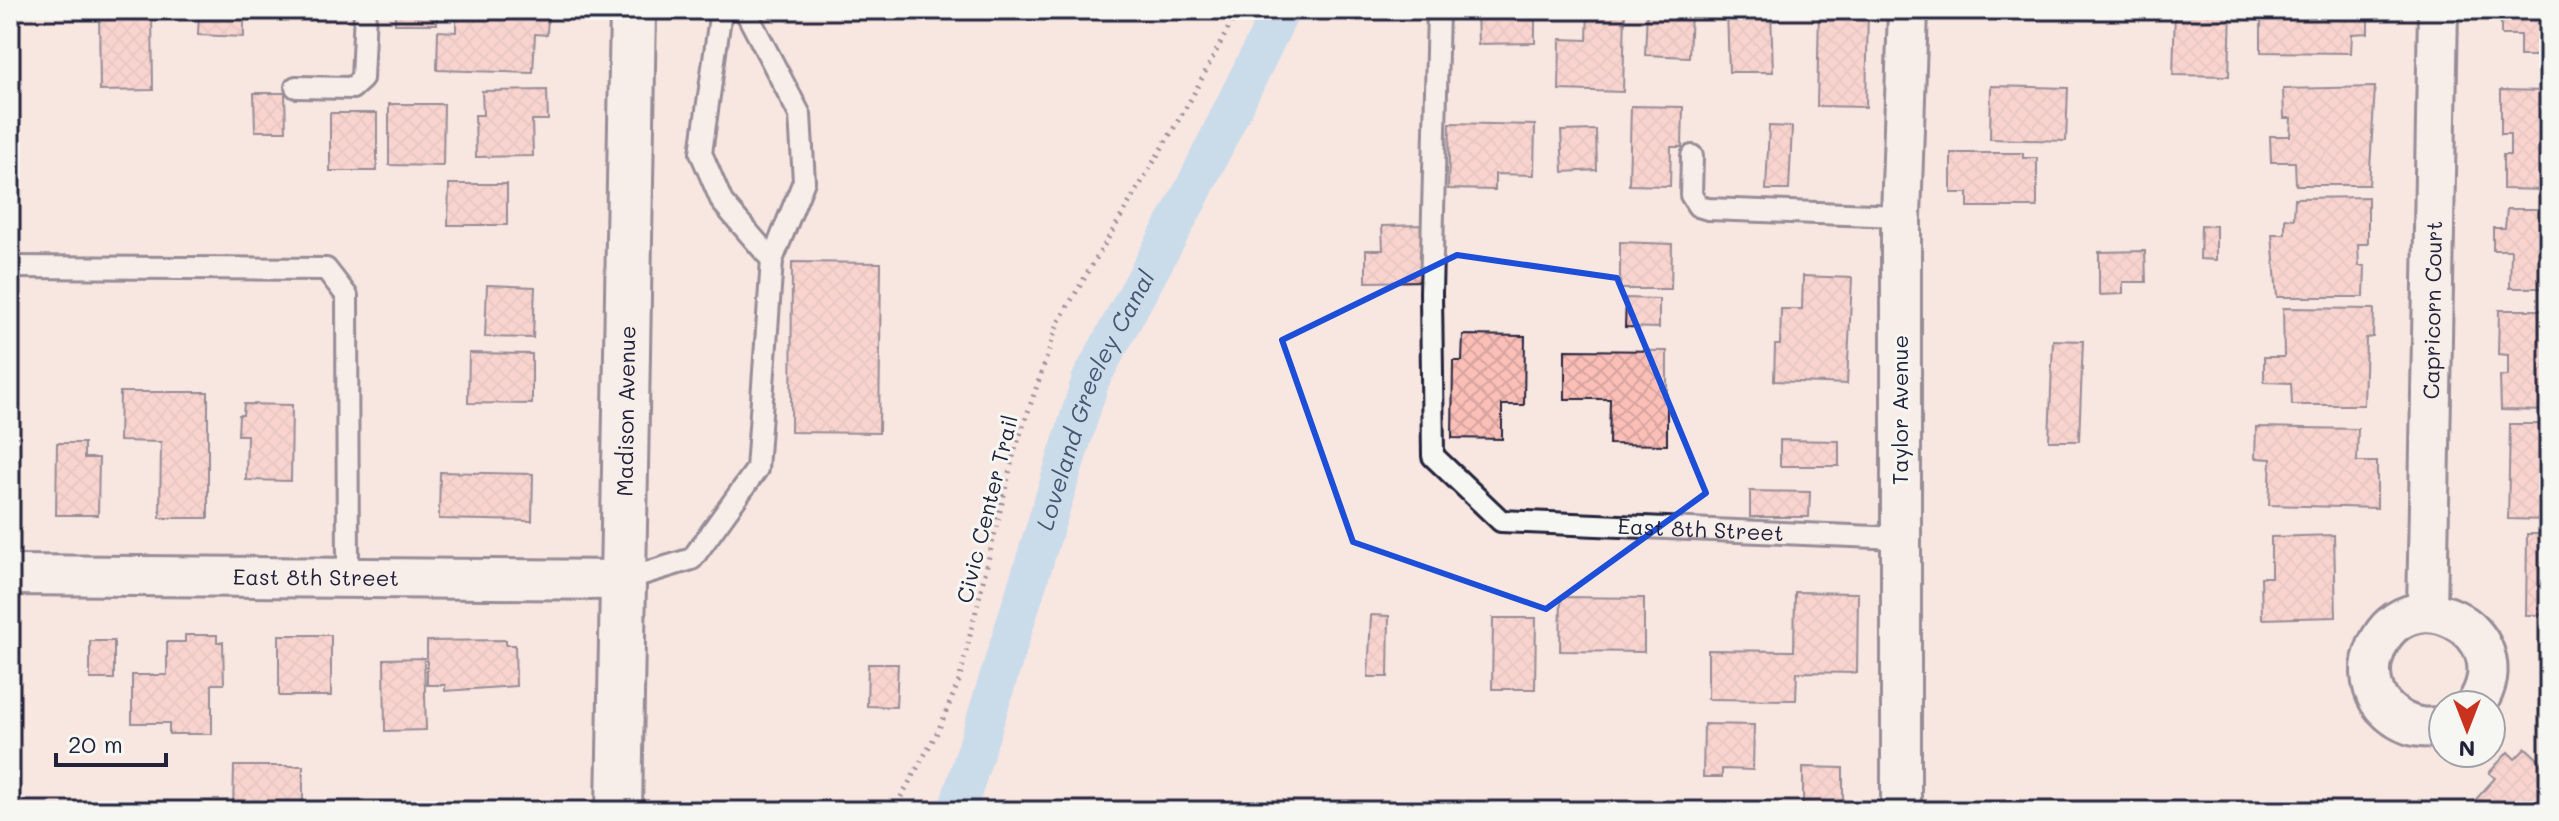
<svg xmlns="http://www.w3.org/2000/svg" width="2559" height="821" font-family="Mali,sans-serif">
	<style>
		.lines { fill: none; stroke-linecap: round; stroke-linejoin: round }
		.canal { stroke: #93d0f3; stroke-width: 38 }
		.building { fill: url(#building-cross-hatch); stroke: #22223b; stroke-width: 2 }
		.service-casing { stroke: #22223b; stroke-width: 26 }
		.minor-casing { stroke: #22223b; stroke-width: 44 }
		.secondary-casing { stroke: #22223b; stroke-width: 50 }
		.path { stroke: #22223b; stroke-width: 5; stroke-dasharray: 2 6; stroke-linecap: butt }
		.service { stroke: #f6f6f2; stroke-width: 20 }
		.minor { stroke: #f6f6f2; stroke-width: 38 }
		.secondary { stroke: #f6f6f2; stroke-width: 44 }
		.marked { fill: none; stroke: #1d4ed8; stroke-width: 6; stroke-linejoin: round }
		.labels { text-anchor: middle; stroke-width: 6; stroke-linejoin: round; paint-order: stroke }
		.street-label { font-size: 22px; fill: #22223b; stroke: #f6f6f2 }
		.water-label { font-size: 24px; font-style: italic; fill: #445672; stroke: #f6f6f2 }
	</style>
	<defs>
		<pattern id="building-cross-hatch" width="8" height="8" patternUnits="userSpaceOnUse" patternTransform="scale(2)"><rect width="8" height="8" fill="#fbbfb8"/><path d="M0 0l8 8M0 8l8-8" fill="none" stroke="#d7a49f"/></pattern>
	</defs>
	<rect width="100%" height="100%" fill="#f8e6e1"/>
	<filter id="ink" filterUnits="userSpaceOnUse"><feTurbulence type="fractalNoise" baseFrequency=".0125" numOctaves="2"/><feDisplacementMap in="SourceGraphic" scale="16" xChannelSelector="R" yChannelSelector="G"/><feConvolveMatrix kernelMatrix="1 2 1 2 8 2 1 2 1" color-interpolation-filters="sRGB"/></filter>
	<g filter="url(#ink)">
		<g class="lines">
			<!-- canal -->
			<path class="canal" id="s1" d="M957,811L1091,379L1190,196L1281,10"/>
		</g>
		<!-- building -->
		<g class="building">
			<path d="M99,10H152L153,90L100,91Z"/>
			<path d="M199,10H244V37L198,35Z"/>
			<rect x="395" y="10" width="42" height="14"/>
			<path d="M456,10L548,11L547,35L535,34L533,73L437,70L438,31L456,32Z"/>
			<path d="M1477,10H1527V14H1535V43L1478,44Z"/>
			<path d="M1588,10L1625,11L1623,92L1559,90L1560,39L1587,40Z"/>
			<path d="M1647,10H1691L1689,57L1645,55Z"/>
			<path d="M1727,10H1771L1773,72H1729Z"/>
			<path d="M1819,10H1868L1866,107L1817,106Z"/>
			<path d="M2175,10H2231L2229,76L2173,75Z"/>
			<path d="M2261,10H2368V33L2352,34L2351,53L2261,52Z"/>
			<path d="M2501,10H2549V56H2520V35H2501Z"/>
			<path d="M1991,86L2068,88L2066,141L1990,139Z"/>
			<path d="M2375,87L2369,185H2296L2295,162H2271L2270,136H2290L2291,118H2284L2283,89Z"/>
			<path d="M547,90L548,120H532L533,156L476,157L475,115H483L482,91Z"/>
			<path d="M2501,90L2549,91V190L2503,189V155H2510V134H2501Z"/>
			<path d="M254,93H285L286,131H255Z"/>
			<path d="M389,104H444L443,166L389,165Z"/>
			<path d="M1631,106L1683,107L1682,147H1671L1670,186L1629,185Z"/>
			<rect x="330" y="113" width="47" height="58"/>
			<path d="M1450,123L1535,125L1534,175L1495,174V190L1448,189Z"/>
			<path d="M1769,126L1792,127L1789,190H1766Z"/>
			<path d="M1596,130L1597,170L1563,172L1561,131Z"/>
			<path d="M1951,153H2023V158H2037V207H1968V193H1951Z"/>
			<path d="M449,184H507V225H448Z"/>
			<path d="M2368,197V244H2358L2359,266H2365L2364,297H2277L2272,234H2285V218L2294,219L2295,198Z"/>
			<path d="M2507,209H2549V288H2510L2511,250H2493V228H2505Z"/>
			<path d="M1425,225L1427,281L1366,282V250H1383L1382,226Z"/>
			<path d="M2201,225L2216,226V260L2200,259Z"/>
			<path d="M1620,242L1672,244L1671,289H1620Z"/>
			<path d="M2145,251L2146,282H2123V294L2099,295V252Z"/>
			<path d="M792,262L881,263L879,433L791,432Z"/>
			<path d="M1803,276L1852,278L1847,384L1774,381L1775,345H1780L1781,309H1802Z"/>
			<path d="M487,285L535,287L533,338L485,337Z"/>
			<path d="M1626,298L1659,299V328L1625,327Z"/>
			<path d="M2283,308L2374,309L2373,337L2366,338L2364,405H2292L2291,383L2264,382V357H2284Z"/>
			<path d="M2499,310H2549V411L2501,410L2500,376H2508V355L2498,354Z"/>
			<path d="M1463,335L1525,336L1524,405H1502V439L1452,438L1453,361H1462Z"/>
			<path d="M2053,340L2083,341L2079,441H2049Z"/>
			<path d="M1565,350L1667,351V445L1609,444L1610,399H1565Z"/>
			<path d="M469,353L532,354V404L468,403Z"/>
			<path d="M120,392H208V518H160L161,442L119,441Z"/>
			<path d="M244,404L292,405L291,481L246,480L247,435H238L239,415H243Z"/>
			<path d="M2510,424H2549V520L2508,519Z"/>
			<path d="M2256,427L2358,429L2357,462H2377V508L2269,505L2271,459L2255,458Z"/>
			<path d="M1780,440L1839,441V466H1780Z"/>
			<path d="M57,443H84V458H99L98,515H56Z"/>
			<path d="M440,472L533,474L532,521L439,519Z"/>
			<path d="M1750,491L1810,492L1809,517H1750Z"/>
			<path d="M2527,534H2549V615H2526Z"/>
			<path d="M2334,535L2336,617L2262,619L2261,577H2271V537Z"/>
			<path d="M1795,592L1858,593L1857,673L1797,672L1796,700L1708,699V650L1794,651Z"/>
			<path d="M1561,597L1644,598V652L1560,651Z"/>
			<path d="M1371,615L1389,616L1388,677H1368Z"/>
			<path d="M1493,618H1536L1535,689H1492Z"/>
			<path d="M185,635H217V642H223L224,684H212V734H169V723H132V675H167V642H185Z"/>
			<rect x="279" y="635" width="52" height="61"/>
			<path d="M506,640V645H515L516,686L445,691V685H427V641Z"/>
			<rect x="90" y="641" width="24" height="38"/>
			<path d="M424,658L426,730L385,731L384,659Z"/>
			<path d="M868,664H898L896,707L867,706Z"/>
			<path d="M1704,724L1754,725L1753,770L1722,769V777H1703Z"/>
			<path d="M2526,748L2549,769V811H2475L2470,806L2495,778L2489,773L2508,752L2515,759Z"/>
			<path d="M234,766H303V811H233Z"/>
			<path d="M1803,767L1843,768V811H1803Z"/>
		</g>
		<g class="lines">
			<defs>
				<g id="service">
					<path d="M721,10L701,153L722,202L772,260"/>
					<path id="s2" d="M1438,10L1431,293L1433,456L1501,521L1899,538"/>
					<path d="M296,87L352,88L362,79L365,10"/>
					<path d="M1692,156L1691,195L1698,206L1708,209L1901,216"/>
					<path d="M10,267L326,269L347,296L348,578"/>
					<path d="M623,580L692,559L757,469L772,260L804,181L800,115L745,10"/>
				</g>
				<g id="minor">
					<path id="s3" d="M10,575L623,580"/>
					<path id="s4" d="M2427,612L2438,10"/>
					<path d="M2443,726C2419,731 2399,724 2383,706C2371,692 2368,670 2374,654C2402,569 2525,629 2476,705"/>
					<path d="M1901,811V216L1908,10"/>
				</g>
				<g id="secondary">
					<path id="s5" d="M619,811L633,10"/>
				</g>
			</defs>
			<!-- service casing -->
			<use href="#service" class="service-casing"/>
			<!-- minor casing -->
			<use href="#minor" class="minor-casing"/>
			<!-- secondary casing -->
			<use href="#secondary" class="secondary-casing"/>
			<!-- path -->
			<path class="path" d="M893,811L938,731L959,681L1014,453L1059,321L1191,99L1238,10"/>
			<!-- service -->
			<use href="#service" class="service"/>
			<!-- minor -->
			<use href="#minor" class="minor"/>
			<!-- secondary -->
			<use href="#secondary" class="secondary"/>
		</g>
	</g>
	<!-- marked area -->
	<path d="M0 0H2559V821H0ZM1457,255L1617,278L1706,493L1546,609L1353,542L1282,340Z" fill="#f8e6e1" fill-opacity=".55" fill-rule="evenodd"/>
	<path class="marked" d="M1457,255L1617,278L1706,493L1546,609L1353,542L1282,340Z"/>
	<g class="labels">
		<!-- street labels -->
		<g class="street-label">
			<text dy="8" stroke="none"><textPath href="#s4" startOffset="302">Capricorn Court</textPath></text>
			<text transform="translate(1900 410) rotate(-90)" y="8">Taylor Avenue</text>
			<text dy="8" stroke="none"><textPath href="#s5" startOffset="400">Madison Avenue</textPath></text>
			<text transform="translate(987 509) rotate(-76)" y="8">Civic Center Trail</text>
			<text dy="8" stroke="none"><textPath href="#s2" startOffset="740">East 8th Street</textPath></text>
			<text dy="8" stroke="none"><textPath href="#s3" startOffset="306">East 8th Street</textPath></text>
		</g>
		<!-- water labels -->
		<g class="water-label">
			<text dy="8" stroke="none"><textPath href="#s1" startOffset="434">Loveland Greeley Canal</textPath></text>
		</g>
	</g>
	<!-- margin -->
	<rect width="2559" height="821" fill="none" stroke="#f6f6f2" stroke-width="40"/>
	<rect x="20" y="20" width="2519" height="781" fill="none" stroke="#22223b" stroke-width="3" filter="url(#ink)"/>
	<!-- north arrow -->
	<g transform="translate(2467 729) rotate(180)"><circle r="38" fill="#f6f6f2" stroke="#a1a1a9" stroke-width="2"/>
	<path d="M0-6L14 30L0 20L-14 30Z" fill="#c8321e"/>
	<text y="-12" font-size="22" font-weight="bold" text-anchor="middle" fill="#22223b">N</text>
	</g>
	<!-- scale -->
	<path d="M56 753v12h110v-12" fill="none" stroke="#22223b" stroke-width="4"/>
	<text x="68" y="753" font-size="24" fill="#22223b" stroke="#f6f6f2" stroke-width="6" paint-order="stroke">20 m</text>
</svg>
